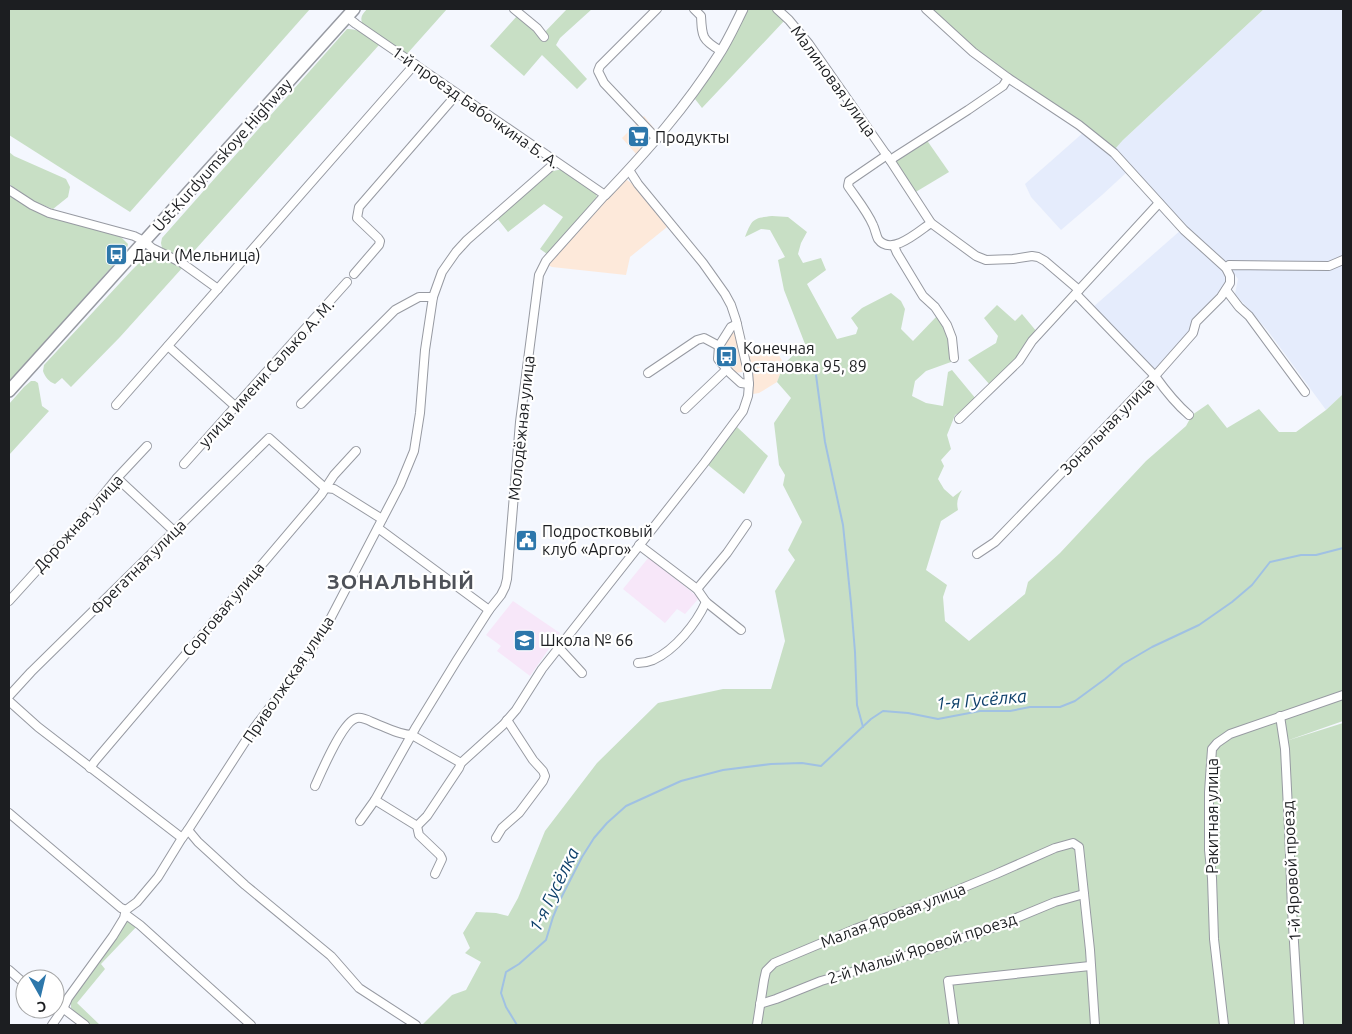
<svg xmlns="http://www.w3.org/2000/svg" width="1352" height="1034" font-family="Ubuntu,sans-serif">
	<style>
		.commercial { fill: #fde9da }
		.built { fill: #e5ecfc }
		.education { fill: #f7e7f9 }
		.green { fill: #c8dfc5 }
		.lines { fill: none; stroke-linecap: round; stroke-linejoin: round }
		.stream { stroke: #a0c1e3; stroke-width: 2 }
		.minor-casing { stroke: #979aa2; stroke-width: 10 }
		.tertiary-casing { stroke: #979aa2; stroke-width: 11 }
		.primary-casing { stroke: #979aa2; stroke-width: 14 }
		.minor { stroke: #fff; stroke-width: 8 }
		.tertiary { stroke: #fff; stroke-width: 9 }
		.primary { stroke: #fff; stroke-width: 11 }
		.labels { text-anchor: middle; stroke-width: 4.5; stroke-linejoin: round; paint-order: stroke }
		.street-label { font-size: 16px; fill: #1c1e21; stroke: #fff }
		.poi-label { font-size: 16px; fill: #1c1e21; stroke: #fff; text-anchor: start }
		.water-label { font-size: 18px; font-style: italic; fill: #0d3f6a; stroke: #fff }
		.district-label { font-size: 21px; font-weight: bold; letter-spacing: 1px; fill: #4e5158; stroke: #fff }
	</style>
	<rect width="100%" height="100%" fill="#f4f7fe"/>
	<!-- commercial -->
	<g class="commercial">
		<path d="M644,116L657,132L637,155L622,138Z"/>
		<path d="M627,180L634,185L667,227L630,257L626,275L552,267L548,265L621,183Z"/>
		<path d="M731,333H736L745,367L742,372L734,373L722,359V350Z"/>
		<path d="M772,343L784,364L777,382L759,393L753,394L752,381L747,347Z"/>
	</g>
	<!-- built -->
	<g class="built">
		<path d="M1264,9H1343V394L1326,410L1268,331L1235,294L1238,279L1223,259L1187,228L1115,149L1123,140Z"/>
		<path d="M1084,132L1112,155L1127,172L1102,195L1061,230L1031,197L1025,184Z"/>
		<path d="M1181,230L1218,266L1226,276V283L1195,320L1190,332L1161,366L1156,368H1151L1092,308Z"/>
	</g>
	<!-- education -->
	<g class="education">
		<path d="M649,557L699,598L685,614L677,609L665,623L623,589Z"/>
		<path d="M513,601L560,633L530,676L497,651L501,646L486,635Z"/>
	</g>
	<!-- green -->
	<g class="green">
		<path d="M9,9H310L130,212L9,135Z"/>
		<path d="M367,9H447L406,55L362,23C360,16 363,14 367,9Z"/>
		<path d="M567,9H592L560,38L556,45L587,79L577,89L542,55L524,76L490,46L517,16L540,37Z"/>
		<path d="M748,9H773L785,20L702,108L695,99L730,45Z"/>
		<path d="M930,9H1264L1123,140L1115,149L1081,122L971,47Z"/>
		<path d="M347,29C360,28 370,38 379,45L186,260L162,248L161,243L162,238Z"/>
		<path d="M926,139L949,172L914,193L897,165L896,161L898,158Z"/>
		<path d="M9,152L14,156L66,179L70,187L68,197L53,209L33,201L9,184Z"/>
		<path d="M558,170H565L596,194L597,197L596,200L547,254L540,249L563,217L544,204L508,232L497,218L553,171Z"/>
		<path d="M9,194L47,216L121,237L128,244L127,248L125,252L9,382Z"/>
		<path d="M772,216L788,217L807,232L801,243L798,254L803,263L821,258L826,270L807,284L837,339L856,334L858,328L851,318L862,308L891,293L901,301L905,309L901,329L913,341L937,316C949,332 950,343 951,362L926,371L915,381L912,396L926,403L943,406L948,372L952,370L976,399L962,412L955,415L947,435L951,449L941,460L944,466L938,479L944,489L953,497L962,490C958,497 956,502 958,510L941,521L926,570L947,585L943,597L945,621L969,641L1025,594L1028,582L1060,553L1146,461L1186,426L1192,415L1208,404L1227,428L1259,409L1279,432H1296L1326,410L1343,394V721L1286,741L1343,723V1025H422L452,995L466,990L481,962L465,953L470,948L463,933L476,912L496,913L508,916L518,898L545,831L597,763L658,703L723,689H771L785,641L775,591L795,560L788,550L802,522L783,485L785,475L779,465L774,423L791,398L777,382L784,364L805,344L784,290L778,260L785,257L770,230L761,229L745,237C752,220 752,218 772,216Z"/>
		<path d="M151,256L164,257L183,267L120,337L71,387L62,378L55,384C49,382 45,377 43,371L44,365L132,270L143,259Z"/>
		<path d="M997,305L1015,321L1022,314L1037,332L1017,359L990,385L968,360L996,343L998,336L984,318Z"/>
		<path d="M31,381H35L38,383L42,406L49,411L9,455V404L24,387Z"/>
		<path d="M737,427L768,456L744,494L708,465Z"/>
		<path d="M128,919L138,925L101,964L105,969L77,1003L100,1025H88L71,1008V999Z"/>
	</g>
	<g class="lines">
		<!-- stream -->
		<g class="stream">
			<path d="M816,375L825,442L843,525L851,603L855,652L857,705L863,727"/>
			<path d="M517,1025L506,1007L501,993L506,972L519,964L546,940L553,917L560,900L582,857L594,838L607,823L626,806L681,781L723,770L771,764L802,763L821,766L871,719L883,711L908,713L938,719L980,711H1010L1030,707H1060L1075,701L1105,679L1123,664L1152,647L1199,625L1232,602L1252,585L1270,562L1301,555H1316L1343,548"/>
		</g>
		<defs>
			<g id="minor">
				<path d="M514,9L537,28L544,37"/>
				<path d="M694,9L701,16C702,37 702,40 721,51"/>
				<path d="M777,9L789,20L809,44L890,160L931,223L976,256L986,260L1013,259L1032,256L1038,257L1045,261L1079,290"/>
				<path d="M926,9L973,52L1008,78L1079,125L1114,153L1184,230L1226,268L1230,276V283L1221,297L1196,322L1193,333L1155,376L995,542L977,554"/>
				<path d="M347,17L356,24L605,195L546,261L539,275L520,422L507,579L505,587L501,595L489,610L457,660L416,727L375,800L360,821"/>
				<path d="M657,139L604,83L598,71L600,66L657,9"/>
				<path d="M887,155L849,181L848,186C856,198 867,211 873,225C875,229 876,235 878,239C891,257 919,231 931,223"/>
				<path d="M890,160L968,110L1003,86L1008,78"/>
				<path d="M9,190L32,205L49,213L134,236L144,241L152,248L182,263L218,289"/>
				<path d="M894,246L897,253L923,296L935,307L947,325L952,338L954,358"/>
				<path d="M1226,268L1229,265L1329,266L1343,260"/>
				<path d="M354,274L379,245L380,241L378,238L357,218L359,207L457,94"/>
				<path d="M1226,290L1239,307L1249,316L1305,392"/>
				<path d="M1076,294L1155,376C1165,390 1176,404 1189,415"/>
				<path d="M737,324L731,327L719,346L718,359L730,373L741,383L749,384"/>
				<path d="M168,346L235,406"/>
				<path d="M648,373L697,340L704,338L719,346"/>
				<path d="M301,404L395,310L419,297H433"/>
				<path d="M116,405L415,64"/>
				<path d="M685,409L726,370"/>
				<path d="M959,419L1019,361L1032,341L1159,203"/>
				<path d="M184,464L347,282"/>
				<path d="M117,478L174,531"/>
				<path d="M378,528L489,610"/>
				<path d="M639,545L697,589L706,602L741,630"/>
				<path d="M697,589L727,553L747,524"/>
				<path d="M9,601L87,515L117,478L147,446"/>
				<path d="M559,648L582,673"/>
				<path d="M638,663C643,663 648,662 653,660C675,650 696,624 706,602"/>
				<path d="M9,696L31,672L269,438L325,488L334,489L382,519"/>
				<path d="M9,701L38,727L182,838"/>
				<path d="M1280,716L1285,749L1289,829L1292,909L1299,1025"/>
				<path d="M412,735L461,763"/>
				<path d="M90,768L95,761L321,495L334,475L356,451"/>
				<path d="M315,786C321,773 343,720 357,718C362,717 368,720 372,722C385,727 399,735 412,735"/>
				<path d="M375,800L417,826L419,835L440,855L442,859L435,874"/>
				<path d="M9,813L121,908L126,910"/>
				<path d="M417,826L427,816L459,768L461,763L503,725L516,710L542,669L705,462L743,411L748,396L749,384L748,372L736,320L731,305L725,294L703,263L638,184L629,170"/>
				<path d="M496,838L502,828L519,813L543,781L545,776L543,771L533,760L507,720"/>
				<path d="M125,914L140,925L251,1025"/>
				<path d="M9,970L25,984"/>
				<path d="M760,1004L776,999L821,981L933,948L992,928L1055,902L1084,894"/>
				<path d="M55,1008L64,1009L85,1025"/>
				<path d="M52,1025C58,1016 64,1009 68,998L113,936L124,918L126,910L137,902L158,877L182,838L188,830"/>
				<path d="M416,1025L359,988L331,956L245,885L198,842L188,830L254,728L289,682L325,629L400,485L414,451L420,413L425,350L433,297L442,272L456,252L467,240L556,162"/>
				<path d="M757,1025L764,980L766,971L774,963L855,929L926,903L996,874L1055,848L1073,843L1079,847L1090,950L1095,1025"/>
				<path d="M954,1025L948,981L1090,966"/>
				<path d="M1224,1025L1214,939L1212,878L1209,850V792L1212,749L1217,743L1230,734L1343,695"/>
			</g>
			<path id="tertiary" d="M605,195C646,152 686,107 718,56C728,41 735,25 743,9"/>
			<path id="primary" d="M9,391L354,9"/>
		</defs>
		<!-- minor casing -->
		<use href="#minor" class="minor-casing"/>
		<!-- tertiary casing -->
		<use href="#tertiary" class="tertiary-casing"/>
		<!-- primary casing -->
		<use href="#primary" class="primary-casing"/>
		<!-- minor -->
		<use href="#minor" class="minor"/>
		<!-- tertiary -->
		<use href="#tertiary" class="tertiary"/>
		<!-- primary -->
		<use href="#primary" class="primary"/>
	</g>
	<!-- icons -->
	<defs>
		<symbol id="supermarket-square" viewBox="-11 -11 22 22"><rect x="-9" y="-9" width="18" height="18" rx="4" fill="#2d77ab" stroke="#fff"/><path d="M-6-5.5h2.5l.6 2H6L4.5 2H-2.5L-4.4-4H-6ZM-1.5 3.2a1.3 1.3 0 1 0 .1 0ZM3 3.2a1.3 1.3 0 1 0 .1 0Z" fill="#fff"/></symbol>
		<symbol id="bus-square" viewBox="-11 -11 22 22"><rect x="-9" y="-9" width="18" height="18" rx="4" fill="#2d77ab" stroke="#fff"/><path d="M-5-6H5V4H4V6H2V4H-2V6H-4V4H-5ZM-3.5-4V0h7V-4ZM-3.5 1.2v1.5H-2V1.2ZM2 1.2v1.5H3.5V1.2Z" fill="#fff"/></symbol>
		<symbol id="civic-square" viewBox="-11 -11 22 22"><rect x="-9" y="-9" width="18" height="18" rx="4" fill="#2d77ab" stroke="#fff"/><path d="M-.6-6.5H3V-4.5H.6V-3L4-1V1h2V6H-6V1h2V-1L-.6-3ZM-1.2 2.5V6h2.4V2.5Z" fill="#fff"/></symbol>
		<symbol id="school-square" viewBox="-11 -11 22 22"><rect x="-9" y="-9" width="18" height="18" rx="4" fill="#2d77ab" stroke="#fff"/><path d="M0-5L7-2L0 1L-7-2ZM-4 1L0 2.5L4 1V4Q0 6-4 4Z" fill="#fff"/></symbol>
	</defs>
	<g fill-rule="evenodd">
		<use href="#supermarket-square" x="626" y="124" width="25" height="25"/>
		<use href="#bus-square" x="104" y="242" width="25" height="25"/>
		<use href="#bus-square" x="714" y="344" width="25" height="25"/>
		<use href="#civic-square" x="514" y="528" width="25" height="25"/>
		<use href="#school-square" x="512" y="628" width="25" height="25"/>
	</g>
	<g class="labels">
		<!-- street labels -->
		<g class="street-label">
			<text transform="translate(834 81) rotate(54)" y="6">Малиновая улица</text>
			<text transform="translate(476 107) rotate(35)" y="6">1-й проезд Бабочкина Б. А.</text>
			<text transform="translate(222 155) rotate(-48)" y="6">Ust-Kurdyumskoye Highway</text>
			<text transform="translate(266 373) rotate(-48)" y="6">улица имени Салько А. М.</text>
			<text transform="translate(1107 426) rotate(-46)" y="6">Зональная улица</text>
			<text transform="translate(521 428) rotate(-84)" y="6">Молодёжная улица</text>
			<text transform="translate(78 523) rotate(-48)" y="6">Дорожная улица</text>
			<text transform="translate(138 567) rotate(-45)" y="6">Фрегатная улица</text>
			<text transform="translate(223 609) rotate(-50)" y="6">Сорговая улица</text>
			<text transform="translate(288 679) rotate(-56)" y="6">Приволжская улица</text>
			<text transform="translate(1212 816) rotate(-90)" y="6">Ракитная улица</text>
			<text transform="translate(1291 871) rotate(-93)" y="6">1-й Яровой проезд</text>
			<text transform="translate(893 915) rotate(-21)" y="6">Малая Яровая улица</text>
			<text transform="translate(922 948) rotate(-18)" y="6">2-й Малый Яровой проезд</text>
		</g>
		<!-- poi labels -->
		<g class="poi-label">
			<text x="655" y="143">Продукты</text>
			<text x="133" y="261">Дачи (Мельница)</text>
			<text x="743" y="354">Конечная<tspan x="743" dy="18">остановка 95, 89</tspan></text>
			<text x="542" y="537">Подростковый<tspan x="542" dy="18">клуб «Арго»</tspan></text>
			<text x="540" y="646">Школа № 66</text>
		</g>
		<!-- water labels -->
		<g class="water-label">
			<text transform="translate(981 700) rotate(-5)" y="6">1-я Гусёлка</text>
			<text transform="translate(554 890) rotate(-64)" y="6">1-я Гусёлка</text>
		</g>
		<!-- district labels -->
		<g class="district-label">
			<text x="401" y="589">ЗОНАЛЬНЫЙ</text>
		</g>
	</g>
	<!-- border -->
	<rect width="1352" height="1034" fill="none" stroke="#1c1e21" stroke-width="20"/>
	<!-- north arrow -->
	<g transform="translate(40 994) rotate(172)"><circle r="24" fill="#ffffff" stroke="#a4a5a6"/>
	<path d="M0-4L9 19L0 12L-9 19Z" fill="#2d77ab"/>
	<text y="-8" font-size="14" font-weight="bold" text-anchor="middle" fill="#1c1e21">С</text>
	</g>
</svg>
